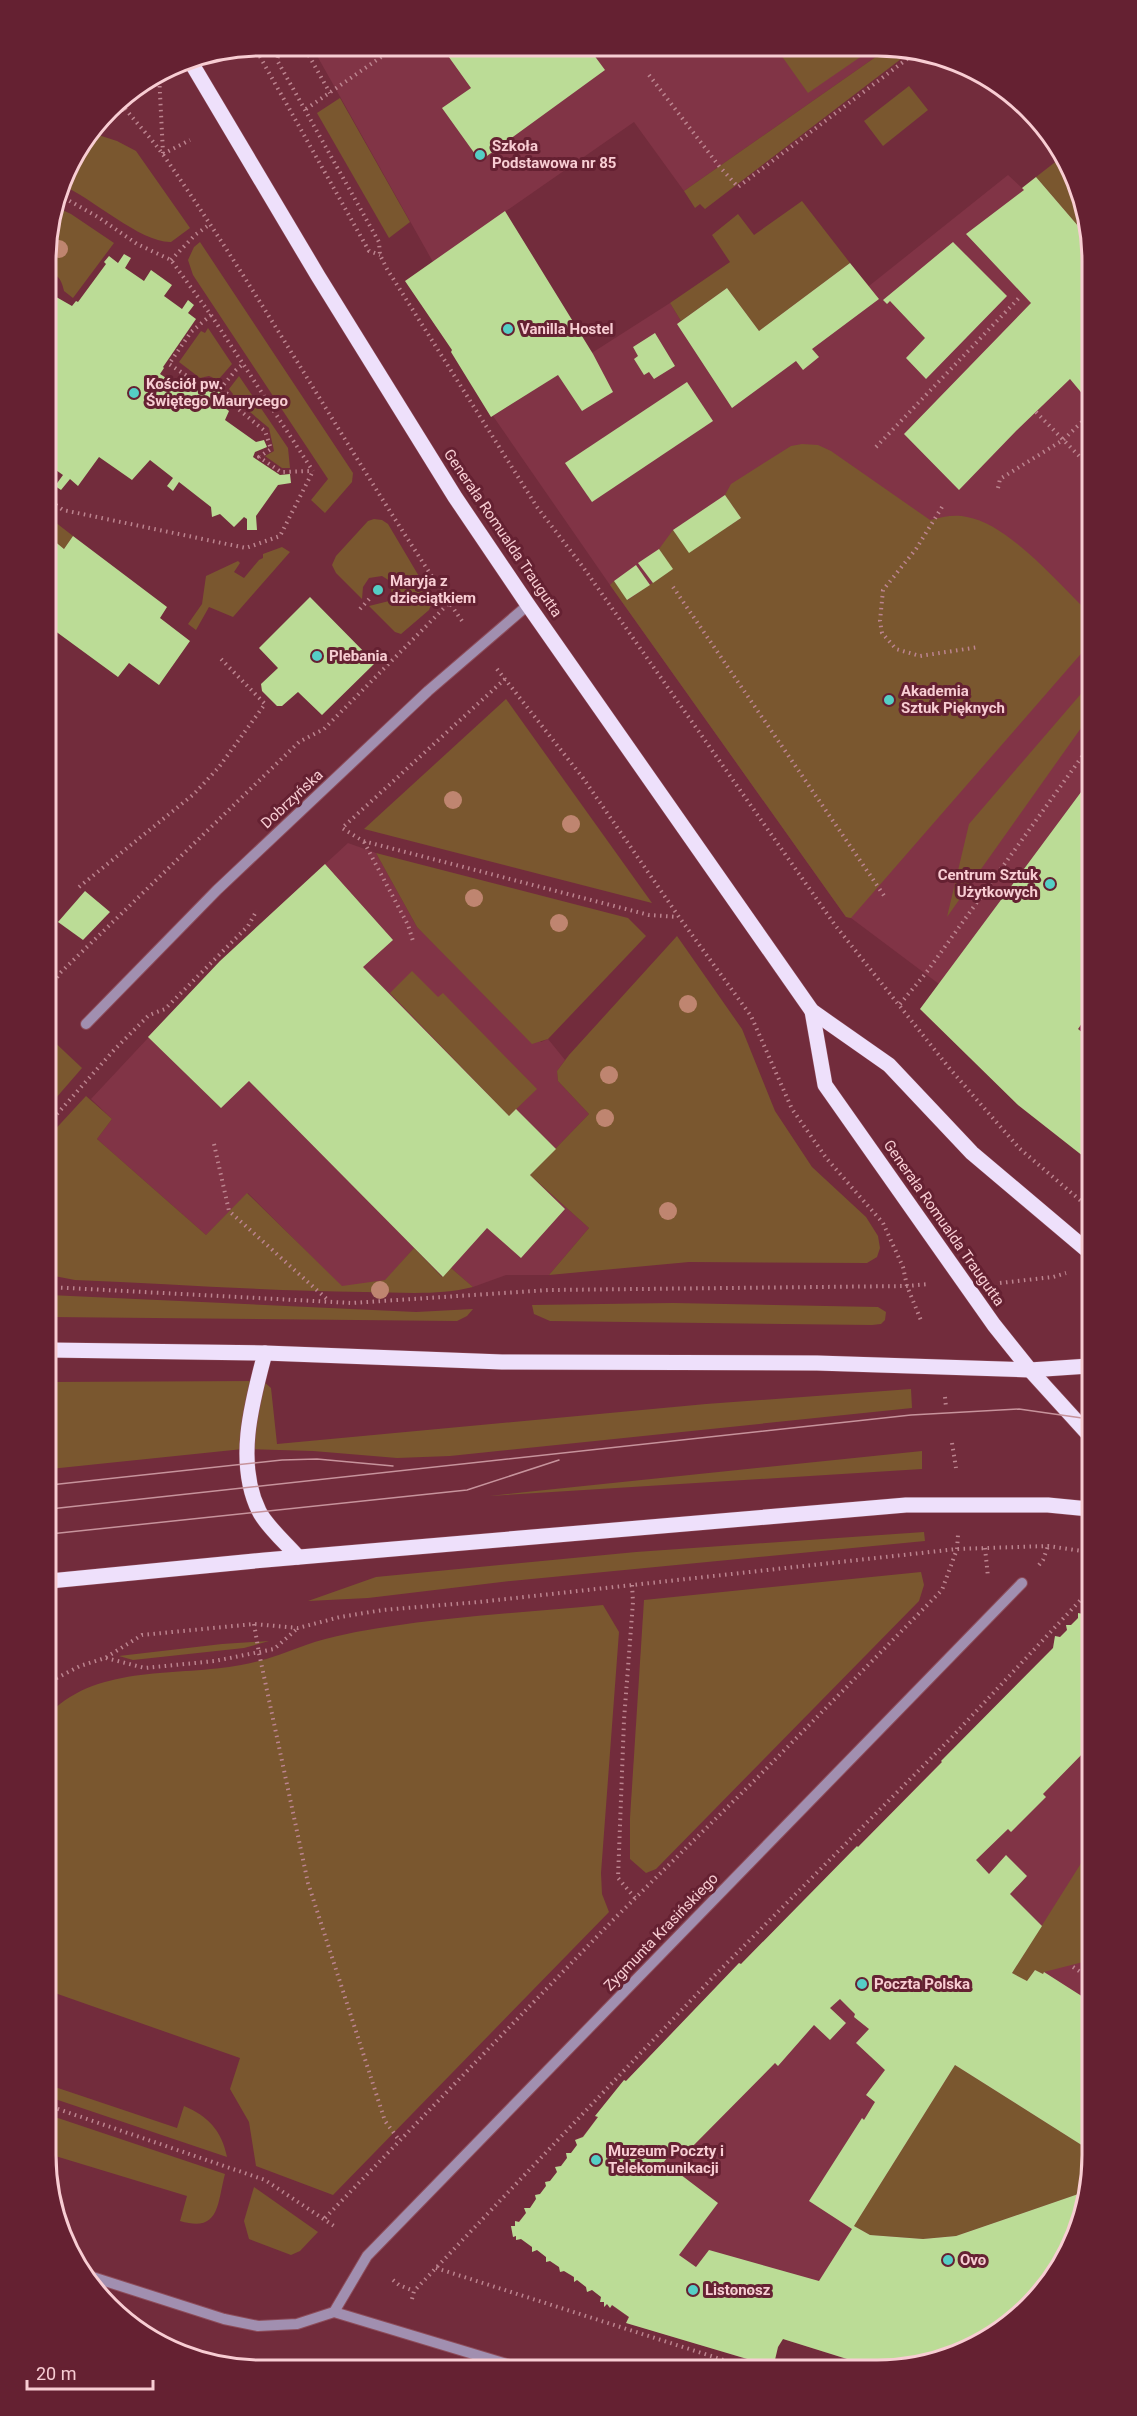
<svg xmlns="http://www.w3.org/2000/svg" width="1137" height="2416" font-family="Roboto,sans-serif">
	<style>
		.built { fill: #813446 }
		.green { fill: #7a572f }
		.building { fill: #bbdc96; fill-rule: evenodd }
		.lines { fill: none; stroke-linecap: round; stroke-linejoin: round }
		.minor-casing { stroke: #8d4c5a; stroke-width: 12 }
		.major-casing { stroke: #8d4c5a; stroke-width: 16 }
		.path { stroke: #bc848f; stroke-width: 4; stroke-dasharray: 1.5 4.5; stroke-linecap: butt }
		.minor { stroke: #a18fb0; stroke-width: 10 }
		.major { stroke: #eee0fb; stroke-width: 15 }
		.tram { stroke: #c7939c; stroke-width: 1.5 }
		.tree { fill: #bf8570 }
		.poi-dot { fill: #55cec5; stroke: #652132; stroke-width: 2 }
		.labels { text-anchor: middle; stroke-width: 6; stroke-linejoin: round; paint-order: stroke }
		.poi-label { font-size: 15px; font-weight: bold; fill: #f8cdd3; stroke: #652132; text-anchor: start }
		.street-label { font-size: 15px; fill: #f8cdd3; stroke: #652132 }
		.rim { fill: none; stroke: #f8cdd3; stroke-width: 3 }
	</style>
	<rect width="100%" height="100%" fill="#722c3c"/>
	<!-- built -->
	<g class="built">
		<path d="M311,45L887,49L684,191L634,122L433,262Z"/>
		<path d="M1008,175L1022,188L1036,177L1085,234L1088,1160L1018,1105L920,1009L939,984L851,918L846,917L610,585L493,416L670,303L681,321L727,288L850,263L869,286Z"/>
		<path d="M348,843L376,853L417,927L541,1042L548,1039L565,1060L557,1071L558,1081L589,1114L530,1175L589,1228L549,1275H506L473,1287L451,1268L443,1277L414,1248L385,1281L342,1287L248,1193L206,1235L97,1139L112,1119L91,1099L220,961Z"/>
		<path d="M1090,1607L1092,2170L1076,2238L1047,2287L996,2335L847,2359L783,2339L778,2347L774,2364H764L626,2323L628,2317L612,2306L610,2308L607,2304L604,2307V2302H600L601,2296L592,2290L587,2292L586,2286L577,2280L574,2282L573,2277L564,2271L560,2272L559,2267L550,2261L546,2262V2257L537,2250L532,2252V2247L522,2239L516,2240V2236L513,2237L511,2226H515V2221H519L526,2213L524,2208H530L536,2199L535,2195L540,2194L546,2186L545,2182L550,2181L557,2172L555,2167L562,2166L567,2158L566,2153H571L577,2145L575,2140L583,2136L597,2118L595,2116L624,2080L626,2081L739,1963L741,1964L858,1847L1053,1648L1055,1636L1060,1637L1067,1630L1066,1625H1071L1078,1618V1613L1083,1614Z"/>
	</g>
	<!-- green -->
	<g class="green">
		<path d="M776,48L872,49L808,93Z"/>
		<path d="M887,49H914L705,209L700,204L695,208L684,191Z"/>
		<path d="M909,86L928,110L883,146L864,121Z"/>
		<path d="M340,98L410,222L389,238L317,113Z"/>
		<path d="M92,133L117,141L136,151L190,228L171,242C141,243 92,198 62,185L67,166Z"/>
		<path d="M1063,156L1085,205V234L1036,177Z"/>
		<path d="M802,201L850,263L759,331L727,288L681,321L670,303L730,262L712,235L738,214L754,235Z"/>
		<path d="M56,207L71,214L114,243L73,298L64,291C62,281 57,270 46,276L45,246Z"/>
		<path d="M200,242L353,473L352,482L325,513L311,500L328,479L193,275L188,260L194,247Z"/>
		<path d="M208,328L232,364L218,380L209,376L200,378L179,362L201,331L205,333Z"/>
		<path d="M239,376L288,448L290,468H282L265,456L274,451L269,428L232,397L233,394L229,389Z"/>
		<path d="M802,444L818,445L831,451L930,520C943,517 954,514 967,517C1008,524 1056,581 1086,610V648L851,918L846,917L610,585L614,581L628,600L672,569L659,549L673,530L689,552L741,518L725,495L731,484L791,446Z"/>
		<path d="M46,515L73,536L64,549L47,535Z"/>
		<path d="M374,519L382,520L388,524L433,600L429,610L401,634L395,632L369,606L389,601L392,594L390,581L382,576L369,578L363,587L362,599L336,573L332,565L336,556L368,521Z"/>
		<path d="M282,547L290,552L233,617L209,607L196,630L188,624L202,604L206,576L238,561L240,563L234,572L244,578L259,560L263,558V554Z"/>
		<path d="M1086,688V721L947,917L969,824Z"/>
		<path d="M506,699L652,903L364,829Z"/>
		<path d="M376,853L628,918L646,936L548,1039L532,1044L417,927Z"/>
		<path d="M677,936L742,1029L775,1111L812,1167L866,1217L878,1236L880,1248L877,1257L867,1263L689,1262L549,1275L589,1228L530,1175L589,1114L558,1081L557,1071L569,1055Z"/>
		<path d="M412,971L438,997L443,993L537,1089L509,1116L390,993Z"/>
		<path d="M48,1036L82,1068L49,1106Z"/>
		<path d="M86,1096L112,1119L97,1139L206,1235L247,1193L342,1286L385,1280L414,1248L442,1277L451,1268L473,1287C438,1296 399,1292 364,1292C267,1291 171,1284 75,1280L49,1275V1136Z"/>
		<path d="M49,1295L416,1312L473,1309L467,1316L457,1321L49,1317Z"/>
		<path d="M673,1303L878,1307L886,1312L885,1320L881,1324L872,1325L550,1321L534,1314L532,1305Z"/>
		<path d="M263,1381L271,1388L277,1444L706,1404L911,1389L912,1408L450,1456L397,1458L313,1451L243,1449L50,1469V1382Z"/>
		<path d="M922,1451V1469L489,1496L526,1492Z"/>
		<path d="M924,1532L925,1541L511,1581L368,1598L308,1601L376,1577L636,1552Z"/>
		<path d="M921,1572L924,1585L919,1601L656,1869L646,1873L630,1859V1818L644,1600Z"/>
		<path d="M603,1605L619,1632L601,1873L602,1894L609,1912L333,2195L256,2166L249,2122L230,2089L240,2058L52,1992L51,1712C100,1664 178,1677 241,1665C264,1661 284,1653 306,1645C331,1636 360,1631 386,1627C457,1616 531,1612 603,1605Z"/>
		<path d="M269,1641L244,1648L133,1660L119,1656L222,1644Z"/>
		<path d="M1090,1849L1091,1960L1044,1972L1043,1974L1035,1970L1027,1981L1012,1973Z"/>
		<path d="M955,2065L1091,2151L1092,2170L1087,2191L956,2236L923,2239L870,2235L854,2226Z"/>
		<path d="M52,2086L177,2128L184,2106C208,2116 222,2131 227,2157L52,2098Z"/>
		<path d="M52,2116L225,2174C217,2204 220,2233 180,2221L187,2196L52,2155Z"/>
		<path d="M254,2187L318,2232L300,2251L291,2255L249,2239L244,2221Z"/>
	</g>
	<!-- building -->
	<g class="building">
		<path d="M441,46L588,47L605,70L480,161L442,108L471,88Z"/>
		<path d="M1036,177L1085,234V397L1070,379L1016,431L959,490L904,434L1031,303L966,234L1024,190L1022,188Z"/>
		<path d="M505,211L593,354L613,392L582,411L558,375L491,417L451,352L452,350L405,281Z"/>
		<path d="M953,242L1007,296L926,379L906,358L925,338L890,301L887,304L883,300Z"/>
		<path d="M124,254L131,258L125,268L144,281L151,270L172,285L164,296L182,309L188,300L194,305L188,313L196,319L163,367L164,368L160,374L186,391L191,384L197,388L209,384L224,395L225,408L229,411L225,420L256,442L264,440L267,447L255,452L253,457L280,475L290,474L291,483L278,485L256,516L257,530H247V519L244,517L234,527L220,514L212,517L211,507L179,482L173,491L167,486L173,478L150,460L132,480L99,457L78,486L70,479L61,490L55,486L63,475L53,468L46,477V289L49,281L55,283L51,294L72,306L76,301L78,302L106,264L104,262L109,256L118,263Z"/>
		<path d="M850,263L879,299L812,349L819,357L803,370L796,361L732,408L677,324L727,288L759,331Z"/>
		<path d="M655,333L675,366L654,379L649,372L644,375L634,359L638,356L633,347Z"/>
		<path d="M687,382L713,421L592,502L565,463Z"/>
		<path d="M725,495L741,518L689,553L673,530Z"/>
		<path d="M47,535L64,549L73,536L167,607L160,618L190,641L159,685L129,663L118,677L47,625Z"/>
		<path d="M659,549L673,569L653,583L638,563Z"/>
		<path d="M636,565L650,585L627,600L614,581Z"/>
		<path d="M310,597L375,663L322,715L298,692L282,706H277L262,691L261,684L278,668L259,648Z"/>
		<path d="M1087,784V1016L1078,1029L1088,1037V1160L1018,1105L920,1009Z"/>
		<path d="M325,864L393,940L363,967L509,1116L516,1109L556,1149L530,1175L565,1209L521,1258L487,1228L443,1277L249,1081L221,1108L148,1037L220,961Z"/>
		<path d="M85,891L110,912L83,940L58,922Z"/>
		<path d="M1090,1607V1746L1043,1794L1046,1797L1011,1832L1008,1829L976,1860L989,1874L1006,1855L1027,1876L1010,1894L1042,1926L1012,1973L1027,1981L1035,1970L1043,1974L1044,1972L1091,2002V2151L955,2065L854,2226L870,2235L923,2239L956,2236L1087,2191L1076,2238L1047,2287L996,2335L932,2364H879L847,2359L783,2339L778,2347L774,2364H764L626,2323L629,2317L612,2305L610,2308L607,2304L604,2307V2302H600L601,2297L592,2290L587,2292L586,2287L577,2280L574,2282V2277L564,2271L560,2272L559,2267L550,2261L546,2262V2257L537,2250L532,2252V2247L521,2239L516,2240V2236L513,2237L511,2226H515V2221L519,2222L526,2213L524,2208H530L536,2199L535,2195L540,2194L546,2186L545,2182L550,2181L557,2172L555,2167L561,2166L567,2158L566,2153H571L577,2145L575,2140L583,2137L598,2117L595,2116L624,2080L626,2081L739,1963L741,1964L857,1846L858,1847L942,1762L941,1761L1053,1648L1055,1636L1060,1637L1067,1630L1066,1625H1071L1078,1618V1613L1083,1614ZM840,1999L855,2014L854,2017L869,2029L856,2043L885,2070L866,2095L875,2102L864,2120L862,2118L809,2201L852,2229L819,2281L709,2250L696,2267L679,2255L718,2203L664,2162L677,2144L687,2152L775,2063L778,2066L814,2025L830,2040L846,2023L830,2008Z"/>
	</g>
	<g class="lines">
		<defs>
			<g id="minor">
				<path d="M86,1024L217,890L428,691L528,605"/>
				<path d="M83,2274L224,2319L258,2326L297,2324L334,2312L513,2366"/>
				<path d="M334,2312L367,2256L1022,1583"/>
			</g>
			<g id="major">
				<path d="M189,59L318,276L455,497L528,605L812,1011L889,1065L972,1153L1088,1251"/>
				<path d="M812,1011L825,1085L994,1325L1030,1370L1089,1435"/>
				<path d="M49,1350L265,1353L502,1362L817,1363L1030,1370L1089,1366"/>
				<path d="M265,1353C252,1402 235,1462 259,1511C266,1526 287,1544 298,1557"/>
				<path d="M50,1581L265,1560L906,1505H1048L1089,1509"/>
			</g>
		</defs>
		<!-- minor casing -->
		<use href="#minor" class="minor-casing"/>
		<!-- major casing -->
		<use href="#major" class="major-casing"/>
		<!-- path -->
		<g class="path">
			<path d="M281,45L277,60L379,242L380,255L387,269L537,507L583,567L835,925L950,1069L1019,1148L1088,1207"/>
			<path d="M303,45L330,93"/>
			<path d="M254,46L369,251L380,255"/>
			<path d="M381,46L386,54"/>
			<path d="M159,74L163,153"/>
			<path d="M649,75L719,166L738,187L919,50"/>
			<path d="M118,99C132,119 150,136 164,156C270,308 359,471 464,624"/>
			<path d="M306,109L397,46"/>
			<path d="M110,110H125"/>
			<path d="M163,154L190,140"/>
			<path d="M59,195L98,217L137,244L171,260L211,315L313,471"/>
			<path d="M171,260L195,235L209,225"/>
			<path d="M211,315L191,332L169,364L196,382L210,381L229,395L227,400L265,431L271,449L259,457L281,472L312,471"/>
			<path d="M220,389L236,370L243,364"/>
			<path d="M1036,412L1085,462"/>
			<path d="M876,447L1019,298"/>
			<path d="M998,488L1000,479L1063,440L1085,419"/>
			<path d="M46,498L63,510L246,548L280,536L313,471"/>
			<path d="M942,507L916,549L883,590L880,621L882,633L896,649L920,656L979,647"/>
			<path d="M673,587L885,897"/>
			<path d="M360,609L372,596"/>
			<path d="M497,669L583,778L679,917L751,1016L792,1109L827,1159L883,1223L903,1267L907,1286L922,1323"/>
			<path d="M505,679L342,828L363,841L649,915L678,917"/>
			<path d="M364,842L408,925L413,941"/>
			<path d="M79,887L194,794L219,767L265,704L221,659"/>
			<path d="M48,993L59,974L299,742L324,729L449,603"/>
			<path d="M900,1004L926,973L1086,751"/>
			<path d="M49,1123L114,1050L149,1015L165,1009L248,926L257,910"/>
			<path d="M214,1144L229,1211L329,1301"/>
			<path d="M1000,1283L1053,1277L1066,1273"/>
			<path d="M49,1287L352,1303L549,1290L907,1286L929,1284"/>
			<path d="M945,1397L946,1407"/>
			<path d="M952,1443L956,1468"/>
			<path d="M985,1548L988,1577"/>
			<path d="M1039,1565L1043,1560L1048,1546"/>
			<path d="M632,1585L633,1602L624,1720L618,1878L635,1898"/>
			<path d="M254,1624L259,1653L308,1883L385,2121L399,2140"/>
			<path d="M106,1658L145,1668L215,1661L274,1649L298,1628"/>
			<path d="M51,1681L80,1666L105,1658L142,1635L254,1624L298,1628L340,1617L383,1610L479,1602L957,1549L1048,1546L1089,1552"/>
			<path d="M1073,1967L1091,1979"/>
			<path d="M52,2107L265,2180L334,2226"/>
			<path d="M325,2218L612,1921L757,1778L942,1590L957,1549L958,1535"/>
			<path d="M436,2268L736,2364"/>
			<path d="M393,2280L399,2285L414,2291"/>
			<path d="M412,2299L414,2291L715,1975L951,1738L1089,1591"/>
			<path d="M190,2352L236,2367"/>
			<path d="M872,2364V2363"/>
		</g>
		<!-- minor -->
		<use href="#minor" class="minor"/>
		<!-- major -->
		<use href="#major" class="major"/>
		<!-- tram -->
		<g class="tram">
			<path d="M50,1485L282,1460L317,1459L393,1466"/>
			<path d="M50,1509L911,1415L1019,1409L1089,1419"/>
			<path d="M50,1534L467,1490L559,1460"/>
		</g>
	</g>
	<!-- trees -->
	<g class="tree">
		<circle cx="59" cy="249" r="9"/>
		<circle cx="453" cy="800" r="9"/>
		<circle cx="571" cy="824" r="9"/>
		<circle cx="474" cy="898" r="9"/>
		<circle cx="559" cy="923" r="9"/>
		<circle cx="688" cy="1004" r="9"/>
		<circle cx="609" cy="1075" r="9"/>
		<circle cx="605" cy="1118" r="9"/>
		<circle cx="668" cy="1211" r="9"/>
		<circle cx="380" cy="1290" r="9"/>
	</g>
	<!-- markers -->
	<g class="poi-dot">
		<circle cx="480" cy="155" r="6"/>
		<circle cx="508" cy="329" r="6"/>
		<circle cx="134" cy="393" r="6"/>
		<circle cx="378" cy="590" r="6"/>
		<circle cx="317" cy="656" r="6"/>
		<circle cx="889" cy="700" r="6"/>
		<circle cx="1050" cy="884" r="6"/>
		<circle cx="862" cy="1984" r="6"/>
		<circle cx="596" cy="2160" r="6"/>
		<circle cx="948" cy="2260" r="6"/>
		<circle cx="693" cy="2290" r="6"/>
	</g>
	<g class="labels">
		<!-- poi labels -->
		<g class="poi-label">
			<text x="492" y="151">Szkoła<tspan x="492" dy="17">Podstawowa nr 85</tspan></text>
			<text x="520" y="334">Vanilla Hostel</text>
			<text x="146" y="389">Kościół pw.<tspan x="146" dy="17">Świętego Maurycego</tspan></text>
			<text x="390" y="586">Maryja z<tspan x="390" dy="17">dzieciątkiem</tspan></text>
			<text x="329" y="661">Plebania</text>
			<text x="901" y="696">Akademia<tspan x="901" dy="17">Sztuk Pięknych</tspan></text>
			<text x="1038" y="880" text-anchor="end">Centrum Sztuk<tspan x="1038" dy="17">Użytkowych</tspan></text>
			<text x="874" y="1989">Poczta Polska</text>
			<text x="608" y="2156">Muzeum Poczty i<tspan x="608" dy="17">Telekomunikacji</tspan></text>
			<text x="960" y="2265">Ovo</text>
			<text x="705" y="2295">Listonosz</text>
		</g>
		<!-- street labels -->
		<g class="street-label">
			<text transform="translate(503 533) rotate(56)" y="5">Generała Romualda Traugutta</text>
			<text transform="translate(292 799) rotate(-43)" y="5">Dobrzyńska</text>
			<text transform="translate(944 1223) rotate(55)" y="5">Generała Romualda Traugutta</text>
			<text transform="translate(661 1932) rotate(-46)" y="5">Zygmunta Krasińskiego</text>
		</g>
	</g>
	<!-- crop -->
	<path d="M0 0H1137V2416H0ZM261 56H877A205 205 0 0 1 1082 261V2155A205 205 0 0 1 877 2360H261A205 205 0 0 1 56 2155V261A205 205 0 0 1 261 56Z" fill="#652132" fill-rule="evenodd"/>
	<path class="rim" d="M261 56H877A205 205 0 0 1 1082 261V2155A205 205 0 0 1 877 2360H261A205 205 0 0 1 56 2155V261A205 205 0 0 1 261 56Z"/>
	<!-- scale -->
	<path d="M27 2380v9h126v-9" fill="none" stroke="#f8cdd3" stroke-width="3"/>
	<text x="36" y="2380" font-size="18" fill="#f8cdd3" stroke="#652132" stroke-width="4.5" paint-order="stroke">20 m</text>
</svg>
